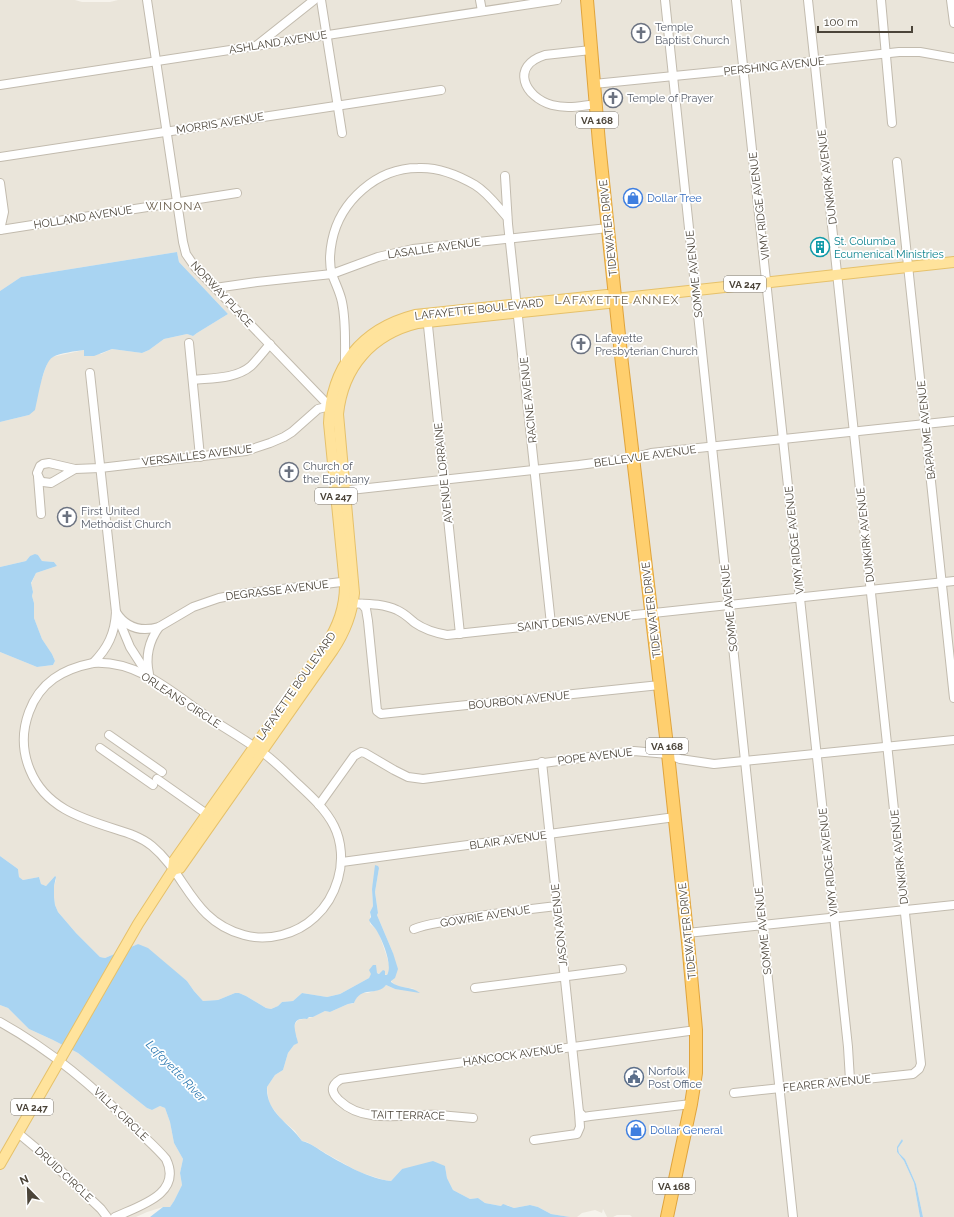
<svg xmlns="http://www.w3.org/2000/svg" width="954" height="1217" font-family="Raleway,sans-serif">
	<style>
		.residential { fill: #eae5da }
		.water { fill: #a9d4f2 }
		.lines { fill: none; stroke-linecap: round; stroke-linejoin: round }
		.minor-casing { stroke: #c2bbae; stroke-width: 10 }
		.major-casing { stroke: #e6c16a; stroke-width: 12 }
		.highway-casing { stroke: #e0a43c; stroke-width: 14 }
		.minor { stroke: #fff; stroke-width: 8 }
		.major { stroke: #ffe39c; stroke-width: 10 }
		.highway { stroke: #ffcf6e; stroke-width: 12 }
		.labels { text-anchor: middle; stroke-width: 3.5; stroke-linejoin: round; paint-order: stroke }
		.shield { fill: #fff; stroke: #817c74; stroke-width: 1 }
		.shield-label { font-size: 10px; font-weight: bold; fill: #4b4439 }
		.worship-label { font-size: 11px; fill: #5b616d; stroke: #fff; text-anchor: start }
		.street-label { font-size: 11px; fill: #4b4439; stroke: #fff }
		.shop-label { font-size: 11px; fill: #366cbe; stroke: #fff; text-anchor: start }
		.culture-label { font-size: 11px; fill: #0d838f; stroke: #fff; text-anchor: start }
		.service-label { font-size: 11px; fill: #4e5e75; stroke: #fff; text-anchor: start }
		.neighbourhood-label { font-size: 12px; letter-spacing: 1px; fill: #6e6250; stroke: #fff }
		.water-label { font-size: 12px; font-style: italic; fill: #2e7ab2; stroke: #fff }
	</style>
	<rect width="100%" height="100%" fill="#f6f3ec"/>
	<!-- residential -->
	<g class="residential">
		<path d="M0,0H75L82,2H110L118,0H954V1217H923L916,1184L905,1159L899,1153L898,1148L903,1141L902,1139L897,1152L904,1161L914,1183L920,1217H632L630,1215H617L613,1217H607L603,1209L602,1213L595,1210L582,1213L577,1217H570L551,1214L538,1207L530,1205L514,1208L507,1205L501,1206L485,1203L478,1198L470,1199L453,1190L447,1178L445,1166L402,1169L391,1181L384,1180L359,1172L327,1154L307,1142L302,1141L295,1131L281,1119L271,1106L269,1103L267,1087L275,1075L283,1070L288,1053L294,1045L297,1037L294,1032V1029L295,1024L298,1020L313,1017L325,1011L330,1012L348,1004H352L354,1003L357,996L361,993H368L380,989L386,985L395,989H415L396,986L391,981L393,953L377,915L378,913L375,892L379,868L372,889L373,906L370,912V924L378,931L386,954L389,964V973L387,975L377,973L376,971L371,975L369,978L340,994L327,997L302,993L293,1001L282,1002L278,1006L271,1009L266,1008L246,996L239,993H235L218,1000L203,1001L194,991L187,981L138,944L105,958L100,957L76,933L58,912L55,905L54,897V886L56,880L55,876L46,886L41,884L39,877L23,880L19,877L18,869L0,856V652L37,667L53,665L55,661L52,654L42,639L34,618V603L32,596L33,592L31,584L36,573L57,566L54,562L42,561L38,555L30,556L26,561L0,567V422L29,415L48,361L52,357L84,350L101,354L112,349L142,353L149,350L164,339L187,334L193,336L197,333L228,314L179,262L177,252L21,277L0,291Z"/>
		<path d="M0,1005L8,1008L29,1029L53,1040L78,1053L147,1108L152,1110L160,1106L165,1108L170,1122L174,1143L183,1159L180,1173L182,1185L174,1201L170,1207H163L147,1212L136,1217H0Z"/>
	</g>
	<!-- water -->
	<g class="water">
		<path d="M177,252L179,262L228,314L197,333L193,336L187,334L164,339L149,350L142,353L112,349L94,356H84V350C76,351 60,353 53,357C43,362 38,399 35,410L29,415L0,422V291L21,277Z"/>
		<path d="M35,554L38,555L42,561L54,562L57,566L36,573L31,583L33,592L32,596L34,603V618L42,639L52,654L55,661L53,665L37,667L0,652V567L26,561L30,556Z"/>
		<path d="M0,856L18,869L19,877L23,880L39,877L41,884L46,886L55,876L56,877L54,886V897L55,905L58,912L76,933L100,957L105,958L138,944L148,948L187,981L194,991L203,1001L218,1000L235,993H239L246,996L266,1008L271,1009L278,1006L282,1002L293,1001L302,993L327,997L340,994L369,978L371,974L369,970L373,965H376L377,973L379,974L383,970L385,971V975H387C393,966 383,942 378,933C376,928 371,925 369,920L371,917L370,912L373,906L372,889L375,865L378,866L379,868L375,892L378,913L377,915L393,953L398,969L395,978L391,981V982C400,989 411,986 420,993L395,989L386,985C377,997 361,985 354,1003L348,1004L330,1012L325,1011L313,1017H309L307,1019C288,1017 296,1033 298,1043L294,1045L288,1053L283,1070L275,1075L267,1087C266,1113 289,1122 302,1141C311,1143 318,1149 326,1154C345,1165 370,1179 391,1181L402,1169L433,1161L445,1166L447,1178L453,1190L470,1199L478,1198L485,1203L501,1206L503,1204L514,1208L530,1205L538,1207L551,1214L570,1217H150L163,1207H170L174,1201L182,1185L180,1173L183,1159L174,1143L170,1122L165,1108L160,1106L152,1110L147,1108L78,1053L53,1040L29,1029L8,1008L0,1005Z"/>
		<path d="M902,1139L903,1141L898,1148L899,1153L905,1159L916,1184L923,1217H920L914,1183L904,1161L897,1152V1147Z"/>
	</g>
	<g class="lines">
		<defs>
			<g id="minor">
				<path d="M147,0L183,242L186,254L195,267L333,410"/>
				<path d="M321,0L342,133"/>
				<path d="M480,0L482,11"/>
				<path d="M665,0L793,1217"/>
				<path d="M736,0L848,1047L850,1080"/>
				<path d="M881,0L892,123"/>
				<path d="M951,0L954,23"/>
				<path d="M256,46L314,0"/>
				<path d="M591,50L545,55C510,66 524,97 552,105C567,109 582,106 596,104"/>
				<path d="M594,84L744,69L899,52H920L954,58"/>
				<path d="M0,85L557,0"/>
				<path d="M0,157L441,90"/>
				<path d="M897,162L954,698"/>
				<path d="M505,176L508,224L551,624"/>
				<path d="M0,183L4,212L0,230"/>
				<path d="M0,230L237,193"/>
				<path d="M215,288L257,282L332,274L378,257L413,249L608,228"/>
				<path d="M427,316L460,634"/>
				<path d="M189,343L200,457"/>
				<path d="M347,364L345,360C345,341 346,321 342,302C340,292 335,283 332,274C329,264 330,251 332,241C340,201 377,168 418,168C438,167 458,175 475,185C488,193 497,206 507,217"/>
				<path d="M90,373L116,612C115,633 108,648 93,663"/>
				<path d="M193,380C211,378 236,379 251,366C258,359 264,351 270,344"/>
				<path d="M75,469L49,463L43,464L40,466L37,473L40,480L43,482L51,483L75,469L100,468L246,451L270,443L284,437L292,432L318,409L330,406"/>
				<path d="M38,477L41,514"/>
				<path d="M341,491L579,465L632,458L651,453L954,421"/>
				<path d="M347,603C364,604 382,603 397,610C404,613 409,618 415,623C425,630 436,633 447,635L954,581"/>
				<path d="M362,604L366,609L368,621L377,711L381,714L660,685"/>
				<path d="M116,612C126,628 141,632 159,627L193,607L219,598L240,594L350,581"/>
				<path d="M118,618L130,647L148,675"/>
				<path d="M93,663C139,660 174,694 209,718C227,729 245,740 262,752C276,762 287,774 299,785C312,797 326,810 334,826C342,842 343,862 338,879C334,893 326,907 315,917C297,934 268,942 244,935C192,921 187,875 152,846C141,837 128,833 115,829C80,818 45,807 30,770C22,751 22,731 29,712C40,682 63,669 93,663Z"/>
				<path d="M149,674C145,656 149,641 159,627"/>
				<path d="M109,735L162,772"/>
				<path d="M100,748L153,785"/>
				<path d="M542,762L579,1112L584,1117L590,1116L691,1104"/>
				<path d="M157,779L211,817"/>
				<path d="M319,805L354,756L361,752L365,753L394,770L408,777L423,779L634,751L668,754L680,759L714,764L954,740"/>
				<path d="M342,862L675,817"/>
				<path d="M414,929C426,924 440,923 453,920C488,914 522,910 557,906"/>
				<path d="M687,933L954,905"/>
				<path d="M475,988L622,969"/>
				<path d="M0,1022C52,1051 94,1087 136,1129C146,1139 157,1148 166,1159C183,1194 139,1206 115,1217"/>
				<path d="M734,1093L913,1074L919,1069L921,1064L808,0"/>
				<path d="M473,1118C462,1117 450,1116 439,1115C408,1113 365,1125 340,1101C337,1098 334,1096 333,1091C332,1086 336,1082 341,1079L696,1030"/>
				<path d="M18,1133L42,1153L101,1209L107,1217"/>
				<path d="M534,1140L577,1134L580,1127L579,1112"/>
			</g>
			<g id="major">
				<path d="M173,870L180,868L333,650C345,632 352,614 354,593L338,414C343,367 372,334 418,323L608,303L615,299L954,262"/>
				<path d="M0,1164L138,924L173,870L174,861L326,645C338,626 345,608 345,585L329,423C331,367 361,329 415,315L607,295L615,299"/>
			</g>
			<path id="highway" d="M587,0L599,143L622,364L668,754L688,942L696,1030V1073L691,1104L667,1217"/>
		</defs>
		<!-- minor casing -->
		<use href="#minor" class="minor-casing"/>
		<!-- major casing -->
		<use href="#major" class="major-casing"/>
		<!-- highway casing -->
		<use href="#highway" class="highway-casing"/>
		<!-- minor -->
		<use href="#minor" class="minor"/>
		<!-- major -->
		<use href="#major" class="major"/>
		<!-- highway -->
		<use href="#highway" class="highway"/>
	</g>
	<!-- icons -->
	<defs>
		<symbol id="church-ring" viewBox="-11 -11 22 22"><circle r="9.5" fill="#fff" stroke="#6b7280" stroke-width="1.5"/><path d="M-1.2-6h2.4v3.5h3.3v2.4h-3.3V6h-2.4V-.1h-3.3v-2.4h3.3Z" fill="#6b7280"/></symbol>
		<symbol id="shop-ring" viewBox="-11 -11 22 22"><circle r="9.5" fill="#fff" stroke="#3f7fe0" stroke-width="1.5"/><path d="M-5-2.5h2.3a2.7 3.5 0 0 1 5.4 0H5L5.5 6h-11ZM-1.5-2.5h3a1.5 2.3 0 0 0-3 0Z" fill="#3f7fe0"/></symbol>
		<symbol id="building-ring" viewBox="-11 -11 22 22"><circle r="9.5" fill="#fff" stroke="#0f9aa8" stroke-width="1.5"/><path d="M-4-6H4V6H1V3H-1V6H-4ZM-2.5-4.3h1.7v1.8h-1.7ZM.8-4.3h1.7v1.8H.8ZM-2.5-1h1.7V.8h-1.7ZM.8-1h1.7V.8H.8Z" fill="#0f9aa8"/></symbol>
		<symbol id="civic-ring" viewBox="-11 -11 22 22"><circle r="9.5" fill="#fff" stroke="#5c6f8a" stroke-width="1.5"/><path d="M-.6-6.5H3V-4.5H.6V-3L4-1V1h2V6H-6V1h2V-1L-.6-3ZM-1.2 2.5V6h2.4V2.5Z" fill="#5c6f8a"/></symbol>
	</defs>
	<g fill-rule="evenodd">
		<use href="#church-ring" x="630" y="22" width="22" height="22"/>
		<use href="#church-ring" x="602" y="87" width="22" height="22"/>
		<use href="#shop-ring" x="622" y="187" width="22" height="22"/>
		<use href="#building-ring" x="809" y="236" width="22" height="22"/>
		<use href="#church-ring" x="570" y="333" width="22" height="22"/>
		<use href="#church-ring" x="278" y="461" width="22" height="22"/>
		<use href="#church-ring" x="56" y="506" width="22" height="22"/>
		<use href="#civic-ring" x="623" y="1066" width="22" height="22"/>
		<use href="#shop-ring" x="625" y="1119" width="22" height="22"/>
	</g>
	<g class="labels">
		<!-- shield labels -->
		<g class="shield">
			<rect x="576" y="112" width="42" height="16" rx="3"/>
			<rect x="724" y="276" width="42" height="16" rx="3"/>
			<rect x="315" y="488" width="42" height="16" rx="3"/>
			<rect x="646" y="738" width="42" height="16" rx="3"/>
			<rect x="11" y="1099" width="42" height="16" rx="3"/>
			<rect x="653" y="1178" width="42" height="16" rx="3"/>
		</g>
		<g class="shield-label">
			<text x="597" y="124">VA 168</text>
			<text x="745" y="288">VA 247</text>
			<text x="336" y="500">VA 247</text>
			<text x="667" y="750">VA 168</text>
			<text x="32" y="1111">VA 247</text>
			<text x="674" y="1190">VA 168</text>
		</g>
		<!-- worship labels -->
		<g class="worship-label">
			<text x="655" y="31">Temple<tspan x="655" dy="13">Baptist Church</tspan></text>
			<text x="627" y="102">Temple of Prayer</text>
			<text x="595" y="342">Lafayette<tspan x="595" dy="13">Presbyterian Church</tspan></text>
			<text x="303" y="470">Church of<tspan x="303" dy="13">the Epiphany</tspan></text>
			<text x="81" y="515">First United<tspan x="81" dy="13">Methodist Church</tspan></text>
		</g>
		<!-- street labels -->
		<g class="street-label">
			<text transform="translate(278 42) rotate(-9)" y="4">ASHLAND AVENUE</text>
			<text transform="translate(774 66) rotate(-6)" y="4">PERSHING AVENUE</text>
			<text transform="translate(220 123) rotate(-9)" y="4">MORRIS AVENUE</text>
			<text transform="translate(827 177) rotate(-97)" y="4">DUNKIRK AVENUE</text>
			<text transform="translate(759 206) rotate(-97)" y="4">VIMY RIDGE AVENUE</text>
			<text transform="translate(83 217) rotate(-9)" y="4">HOLLAND AVENUE</text>
			<text transform="translate(608 228) rotate(-96)" y="4">TIDEWATER DRIVE</text>
			<text transform="translate(434 248) rotate(-8)" y="4">LASALLE AVENUE</text>
			<text transform="translate(694 274) rotate(-96)" y="4">SOMME AVENUE</text>
			<text transform="translate(222 294) rotate(47)" y="4">NORWAY PLACE</text>
			<text transform="translate(479 309) rotate(-6)" y="4">LAFAYETTE BOULEVARD</text>
			<text transform="translate(528 400) rotate(-96)" y="4">RACINE AVENUE</text>
			<text transform="translate(926 430) rotate(-96)" y="4">BAPAUME AVENUE</text>
			<text transform="translate(197 455) rotate(-7)" y="4">VERSAILLES AVENUE</text>
			<text transform="translate(645 456) rotate(-8)" y="4">BELLEVUE AVENUE</text>
			<text transform="translate(443 473) rotate(-96)" y="4">AVENUE LORRAINE</text>
			<text transform="translate(865 535) rotate(-96)" y="4">DUNKIRK AVENUE</text>
			<text transform="translate(794 540) rotate(-96)" y="4">VIMY RIDGE AVENUE</text>
			<text transform="translate(277 590) rotate(-7)" y="4">DEGRASSE AVENUE</text>
			<text transform="translate(729 608) rotate(-96)" y="4">SOMME AVENUE</text>
			<text transform="translate(651 610) rotate(-97)" y="4">TIDEWATER DRIVE</text>
			<text transform="translate(574 621) rotate(-6)" y="4">SAINT DENIS AVENUE</text>
			<text transform="translate(296 686) rotate(-55)" y="4">LAFAYETTE BOULEVARD</text>
			<text transform="translate(181 700) rotate(33)" y="4">ORLEANS CIRCLE</text>
			<text transform="translate(519 700) rotate(-6)" y="4">BOURBON AVENUE</text>
			<text transform="translate(595 756) rotate(-7)" y="4">POPE AVENUE</text>
			<text transform="translate(508 840) rotate(-8)" y="4">BLAIR AVENUE</text>
			<text transform="translate(899 857) rotate(-96)" y="4">DUNKIRK AVENUE</text>
			<text transform="translate(828 862) rotate(-96)" y="4">VIMY RIDGE AVENUE</text>
			<text transform="translate(485 916) rotate(-9)" y="4">GOWRIE AVENUE</text>
			<text transform="translate(559 925) rotate(-96)" y="4">JASON AVENUE</text>
			<text transform="translate(687 931) rotate(-96)" y="4">TIDEWATER DRIVE</text>
			<text transform="translate(763 931) rotate(-96)" y="4">SOMME AVENUE</text>
			<text transform="translate(513 1055) rotate(-8)" y="4">HANCOCK AVENUE</text>
			<text transform="translate(827 1083) rotate(-6)" y="4">FEARER AVENUE</text>
			<text transform="translate(121 1114) rotate(44)" y="4">VILLA CIRCLE</text>
			<text transform="translate(408 1115) rotate(1)" y="4">TAIT TERRACE</text>
			<text transform="translate(64 1174) rotate(43)" y="4">DRUID CIRCLE</text>
		</g>
		<!-- shop labels -->
		<g class="shop-label">
			<text x="647" y="202">Dollar Tree</text>
			<text x="650" y="1134">Dollar General</text>
		</g>
		<!-- culture labels -->
		<g class="culture-label">
			<text x="834" y="245">St. Columba<tspan x="834" dy="13">Ecumenical Ministries</tspan></text>
		</g>
		<!-- service labels -->
		<g class="service-label">
			<text x="648" y="1075">Norfolk<tspan x="648" dy="13">Post Office</tspan></text>
		</g>
		<!-- neighbourhood labels -->
		<g class="neighbourhood-label">
			<text x="174" y="210">WINONA</text>
			<text x="617" y="304">LAFAYETTE ANNEX</text>
		</g>
		<!-- water labels -->
		<g class="water-label">
			<text transform="translate(176 1071) rotate(46)" y="4">Lafayette River</text>
		</g>
	</g>
	<!-- north arrow -->
	<g transform="translate(28 1189) rotate(337)" stroke="#ffffff" stroke-width="3" paint-order="stroke">
	<path d="M0-3L7 15L0 10L-7 15Z" fill="#4b4439"/>
	<text y="-6" font-size="11" font-weight="bold" text-anchor="middle" fill="#4b4439">N</text>
	</g>
	<!-- scale -->
	<path d="M818 26v6h94v-6" fill="none" stroke="#4b4439" stroke-width="2"/>
	<text x="824" y="26" font-size="12" fill="#4b4439" stroke="#ffffff" stroke-width="3" paint-order="stroke">100 m</text>
</svg>
